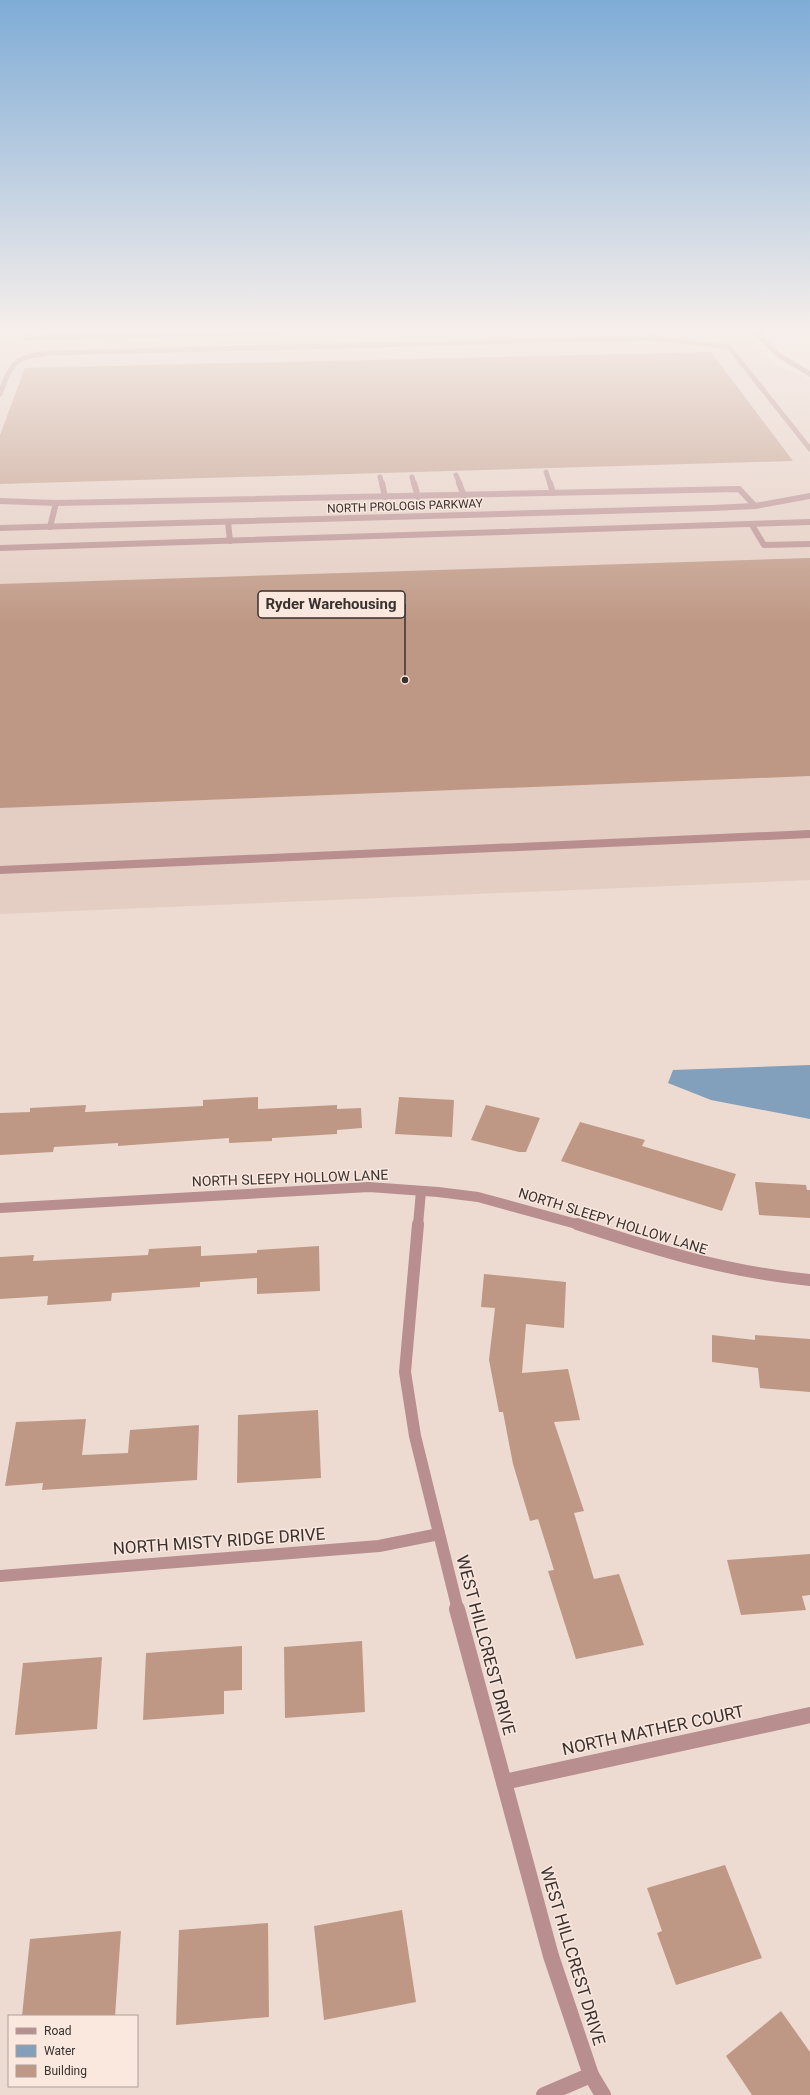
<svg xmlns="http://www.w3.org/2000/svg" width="810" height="2095" font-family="Roboto,sans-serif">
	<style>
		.industrial { fill: #e4cdc2 }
		.water { fill: #829fbc }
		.building { fill: #bf9885 }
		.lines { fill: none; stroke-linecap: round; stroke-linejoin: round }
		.service-far2 { stroke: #b88e8f; stroke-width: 5 }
		.service-far1 { stroke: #b88e8f; stroke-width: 6 }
		.service { stroke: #b88e8f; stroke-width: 8 }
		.minor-far3 { stroke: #b88e8f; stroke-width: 6 }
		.minor-far2 { stroke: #b88e8f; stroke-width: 10 }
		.minor-far1 { stroke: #b88e8f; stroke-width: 12 }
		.minor { stroke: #b88e8f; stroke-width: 16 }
		.tertiary { stroke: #b88e8f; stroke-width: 5 }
		.labels { text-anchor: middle; stroke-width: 3; stroke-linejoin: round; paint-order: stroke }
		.far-street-label { font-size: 12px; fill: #38312e; stroke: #fae8df }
		.street-label { font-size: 14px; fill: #38312e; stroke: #fae8df }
		.near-street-label { font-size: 17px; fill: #38312e; stroke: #fae8df }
		.leader { fill: none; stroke: #38312e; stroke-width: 1.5 }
		.callout-dot { fill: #38312e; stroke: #fae8df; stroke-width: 1.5 }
		.callout { fill: #fae8df; stroke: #38312e; stroke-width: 1.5 }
		.callout-label { font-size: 15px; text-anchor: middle; font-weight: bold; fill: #38312e }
	</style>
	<rect width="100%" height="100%" fill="#eddbd2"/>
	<!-- industrial -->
	<path class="industrial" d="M0,331H743L778,366L810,379V880L0,914Z"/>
	<!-- water -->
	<path class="water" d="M810,1065V1119L711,1100L668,1083L673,1070Z"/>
	<!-- building -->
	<g class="building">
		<path d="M711,352L793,461L0,484V435L25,368Z"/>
		<path d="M810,558V776L0,808V584Z"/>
		<path d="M258,1097V1109L337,1105V1109L361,1108L362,1128L337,1130V1134L272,1138V1141L229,1143V1138L118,1146V1143L54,1147L53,1152L0,1155V1113L30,1112V1108L86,1105L85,1112L203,1106V1100Z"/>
		<path d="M399,1097L454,1100L452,1137L395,1134Z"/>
		<path d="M486,1105L540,1118L526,1152H519L471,1140Z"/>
		<path d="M580,1122L645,1140L642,1146L736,1174L722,1211L561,1161Z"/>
		<path d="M755,1182L806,1185L807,1190H810V1218L759,1215Z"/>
		<path d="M201,1246V1256L257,1253V1250L319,1246L320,1291L257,1294V1278L200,1282V1287L112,1293L111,1301L47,1305L48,1296L0,1299V1257L34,1255L33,1261L148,1255L149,1249Z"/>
		<path d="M484,1274L566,1282L564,1328L526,1324L522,1373L568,1369L580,1420L554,1422L584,1511L574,1513L594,1579L619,1574L644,1645L576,1659L548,1571L554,1570L538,1519L530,1521L513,1464L503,1412H499L489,1360L495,1308L481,1307Z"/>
		<path d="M712,1335L755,1340V1335L810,1339V1392L760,1388L758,1368L712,1362Z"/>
		<path d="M318,1410L321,1478L237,1483L238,1415Z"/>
		<path d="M86,1419L82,1455L128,1453L130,1430L199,1425L197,1480L42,1490L43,1483L5,1486L16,1422Z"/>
		<path d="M810,1554V1595L802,1596L806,1610L741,1615L727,1560Z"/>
		<path d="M362,1641L365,1712L285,1718L284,1647Z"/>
		<path d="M242,1646V1690L224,1691V1714L143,1720L146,1653Z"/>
		<path d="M102,1657L97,1729L15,1735L23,1663Z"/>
		<path d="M725,1865L762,1958L676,1985L657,1933L662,1931L647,1888Z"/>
		<path d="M402,1910L416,2002L324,2020L314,1926Z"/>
		<path d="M268,1923L269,2017L176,2025L179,1930Z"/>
		<path d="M121,1931L115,2016H22L30,1939Z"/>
		<path d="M781,2011L810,2052V2095H752L726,2056Z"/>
	</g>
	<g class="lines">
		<!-- service-far2 -->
		<g class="service-far2">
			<path d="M28,331L25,338L329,331"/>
			<path d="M653,338L729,347L810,449"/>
			<path d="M0,394C12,362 14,357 50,353L653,338L649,331"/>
			<path d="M546,472L550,484"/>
			<path d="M456,475L460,484"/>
			<path d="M380,477L382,484"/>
			<path d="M412,477L414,484"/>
		</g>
		<!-- service-far1 -->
		<g class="service-far1">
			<path d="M382,483L385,497"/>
			<path d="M414,483L418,497"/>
			<path d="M459,483L464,496"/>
			<path d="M550,483L553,493"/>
			<path d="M0,501L56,503L50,527"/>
			<path d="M56,503L739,489L755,506"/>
			<path d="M228,522L230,541"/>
			<path d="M752,525L764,545L810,544"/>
			<path d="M0,548L810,522"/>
		</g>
		<!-- service -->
		<path class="service" d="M0,870L810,834"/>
		<!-- minor-far3 -->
		<path class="minor-far3" d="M0,528L712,508L755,506L810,496"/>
		<!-- minor-far2 -->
		<g class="minor-far2">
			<path d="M0,1208L369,1187L438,1192L478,1197L580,1225"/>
			<path d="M418,1225L421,1191"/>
		</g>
		<!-- minor-far1 -->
		<g class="minor-far1">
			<path d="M418,1224L405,1372L415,1436L458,1610"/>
			<path d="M577,1224C657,1250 726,1272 810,1280"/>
			<path d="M0,1576L379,1546L439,1534"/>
		</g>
		<!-- minor -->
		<g class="minor">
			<path d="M457,1609L551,1956L591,2075L603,2095"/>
			<path d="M504,1782L810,1715"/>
			<path d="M544,2095L591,2075"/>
		</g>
		<!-- tertiary -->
		<path class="tertiary" d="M755,331L777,354L810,374"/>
	</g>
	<!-- sky -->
	<linearGradient id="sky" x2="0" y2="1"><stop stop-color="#7facd6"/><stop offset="0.53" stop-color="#f7efeb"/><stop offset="1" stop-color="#f7efeb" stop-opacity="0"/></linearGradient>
	<rect width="810" height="624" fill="url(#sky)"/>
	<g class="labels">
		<!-- far-street labels -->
		<g class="far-street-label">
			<text transform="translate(405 506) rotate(-2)" y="4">NORTH PROLOGIS PARKWAY</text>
		</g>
		<!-- street labels -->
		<g class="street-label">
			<text transform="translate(290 1178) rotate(-2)" y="5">NORTH SLEEPY HOLLOW LANE</text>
			<text transform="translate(613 1221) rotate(17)" y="5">NORTH SLEEPY HOLLOW LANE</text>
		</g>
		<!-- near-street labels -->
		<g class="near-street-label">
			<text transform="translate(219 1541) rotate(-4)" y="6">NORTH MISTY RIDGE DRIVE</text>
			<text transform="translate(486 1645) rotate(75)" y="6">WEST HILLCREST DRIVE</text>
			<text transform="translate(653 1730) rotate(-12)" y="6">NORTH MATHER COURT</text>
			<text transform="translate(573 1956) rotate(73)" y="6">WEST HILLCREST DRIVE</text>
		</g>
	</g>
	<!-- callouts -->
	<path class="leader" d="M405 680L405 604"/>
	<circle class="callout-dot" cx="405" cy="680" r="4"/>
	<rect class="callout" x="258" y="591" width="147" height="27" rx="4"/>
	<g class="callout-label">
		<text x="331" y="609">Ryder Warehousing</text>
	</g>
	<!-- legend -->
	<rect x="8" y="2015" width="130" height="72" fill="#fae8df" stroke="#ac9f98"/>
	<rect x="16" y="2028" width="20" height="6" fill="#b88e8f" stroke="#ac9f98"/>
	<text x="44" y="2035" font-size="12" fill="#38312e">Road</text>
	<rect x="16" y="2045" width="20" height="12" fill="#829fbc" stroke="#ac9f98"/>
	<text x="44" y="2055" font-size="12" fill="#38312e">Water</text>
	<rect x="16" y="2065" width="20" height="12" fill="#bf9885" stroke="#ac9f98"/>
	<text x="44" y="2075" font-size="12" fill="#38312e">Building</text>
</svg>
